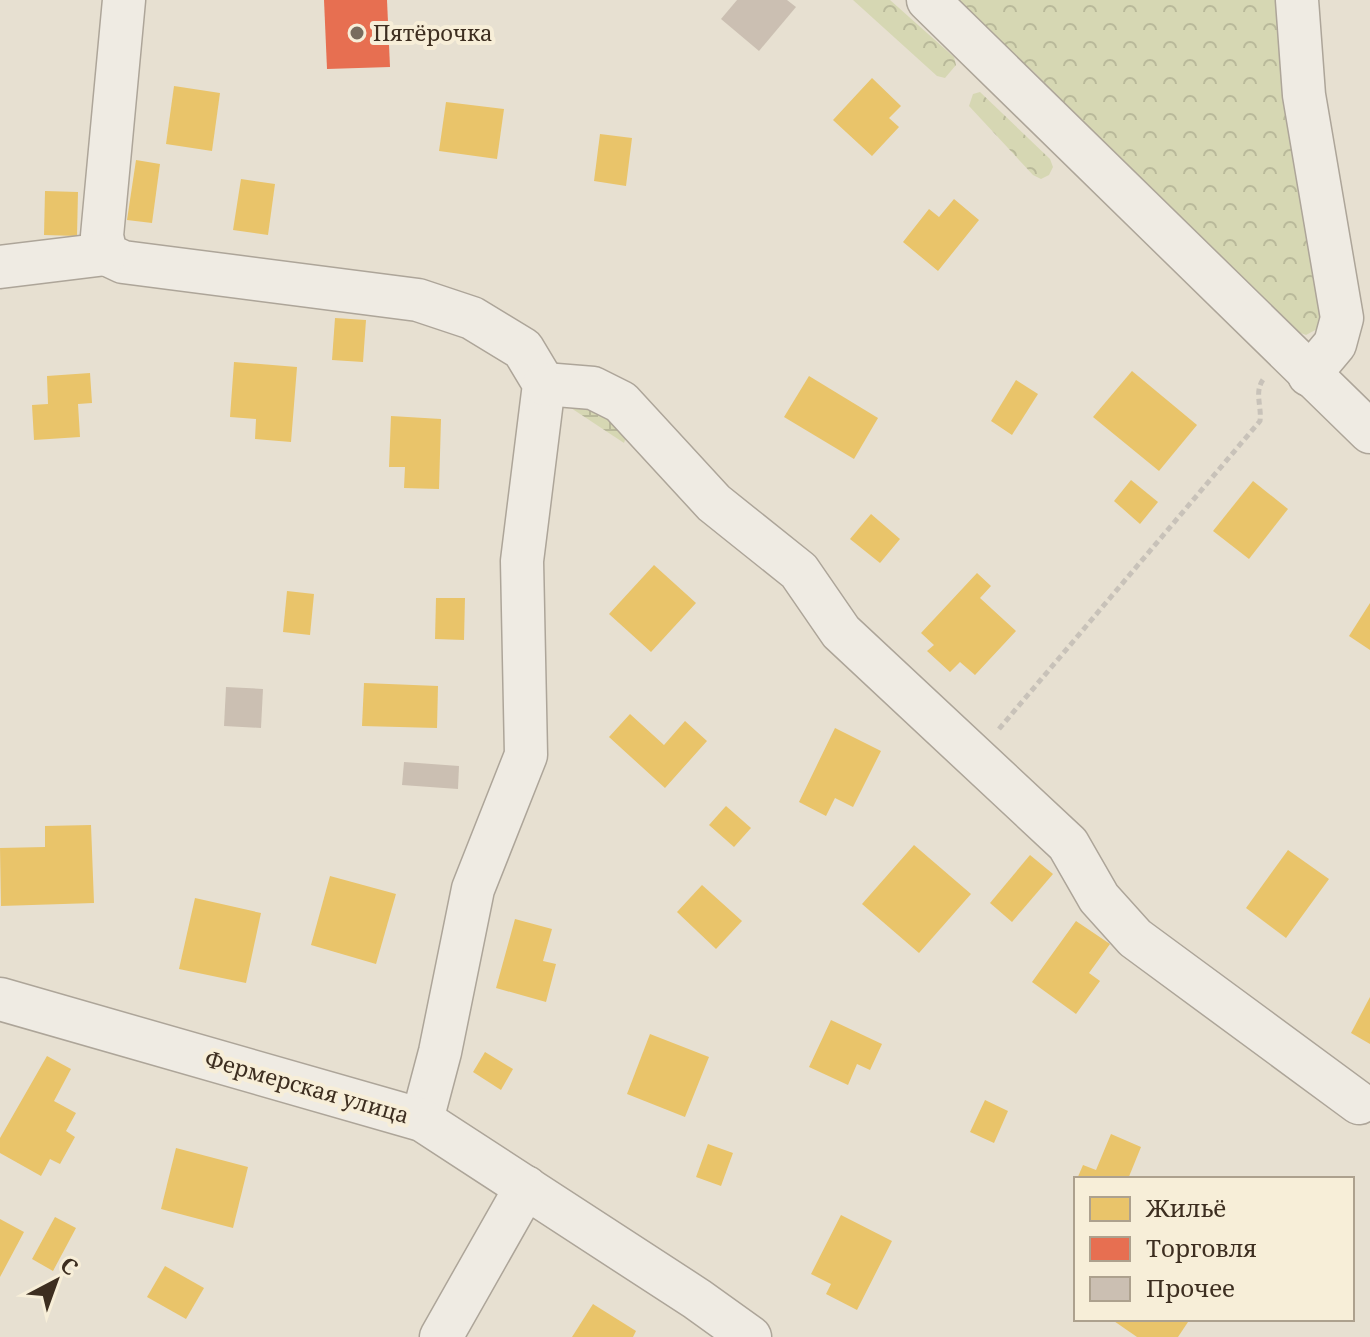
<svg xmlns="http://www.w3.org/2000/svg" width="1370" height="1337" font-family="'Noto Serif',serif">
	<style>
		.forest { fill: url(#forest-crowns) }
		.wetland { fill: url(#wetland-marsh) }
		.homes { fill: #e9c46a }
		.shops { fill: #e76f51 }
		.building { fill: #cbbfb2 }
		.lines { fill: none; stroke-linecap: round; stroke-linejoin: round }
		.minor-casing { stroke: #ada599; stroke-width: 45 }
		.path { stroke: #c8c2b9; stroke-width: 5; stroke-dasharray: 6 4; stroke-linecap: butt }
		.minor { stroke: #efebe3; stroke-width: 42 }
		.poi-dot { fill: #786c5e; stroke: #f7eed8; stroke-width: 3 }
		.labels { text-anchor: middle; stroke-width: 8; stroke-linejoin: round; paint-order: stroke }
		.poi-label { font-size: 22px; fill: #3d2e20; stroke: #f7eed8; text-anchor: start }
		.street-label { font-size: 22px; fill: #3d2e20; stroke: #f7eed8 }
	</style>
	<defs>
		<pattern id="forest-crowns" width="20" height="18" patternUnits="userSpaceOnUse" patternTransform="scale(2)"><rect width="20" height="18" fill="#d6d7b3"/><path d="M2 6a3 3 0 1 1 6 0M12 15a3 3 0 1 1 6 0" fill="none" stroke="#b9b99a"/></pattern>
		<pattern id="wetland-marsh" width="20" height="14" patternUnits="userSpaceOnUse" patternTransform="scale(2)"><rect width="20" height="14" fill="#d6d7b3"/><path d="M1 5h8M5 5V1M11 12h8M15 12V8" fill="none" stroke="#b9b99a"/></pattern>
	</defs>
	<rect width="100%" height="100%" fill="#e7e0d1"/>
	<!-- forest -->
	<g class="forest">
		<path d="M853,0H890L954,57L956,65L945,78L937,76Z"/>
		<path d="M956,0H1284L1324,311L1319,328L1306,335L1290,329L1034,72Z"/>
		<path d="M980,92L1050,159L1053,167L1049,175L1041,179L1033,175L969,106L973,94Z"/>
	</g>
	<!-- wetland -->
	<path class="wetland" d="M571,396L629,428L624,443L571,408Z"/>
	<!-- homes -->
	<g class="homes">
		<path d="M872,78L901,106L889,118L899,127L872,156L833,120Z"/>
		<path d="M174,86L220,93L212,151L166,144Z"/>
		<path d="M446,102L504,109L497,159L439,151Z"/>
		<path d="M600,134L632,138L626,186L594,181Z"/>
		<path d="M136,160L160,164L152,223L127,220Z"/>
		<path d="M241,179L275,184L268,235L233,230Z"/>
		<path d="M45,191L78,192L77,236L44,235Z"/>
		<path d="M954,199L979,220L938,271L903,242L929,209L939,217Z"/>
		<path d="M335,318L366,320L363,362L332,360Z"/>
		<path d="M234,362L297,367L291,442L255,439L256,419L230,417Z"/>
		<path d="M1132,371L1197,425L1159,471L1093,417Z"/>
		<path d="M90,373L92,403L78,404L80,437L34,440L32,405L48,404L47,376Z"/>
		<path d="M809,376L878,418L854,459L784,417Z"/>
		<path d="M1016,380L1038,394L1012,435L991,421Z"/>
		<path d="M391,416L441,419L439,489L404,488L405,467H389Z"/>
		<path d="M1131,480L1158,502L1140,524L1114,501Z"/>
		<path d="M1253,481L1288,509L1249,559L1213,531Z"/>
		<path d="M871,514L900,539L880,563L850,539Z"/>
		<path d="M654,565L696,603L651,652L609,614Z"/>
		<path d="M977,573L991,586L980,598L1016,631L975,675L960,662L950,672L927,651L934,645L921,633Z"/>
		<path d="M287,591L314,594L310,635L283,632Z"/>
		<path d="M436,598H465L464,640L435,639Z"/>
		<path d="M1370,603V650L1349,636Z"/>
		<path d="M364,683L438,686L437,728L362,726Z"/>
		<path d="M630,714L664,745L685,721L707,741L665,788L609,737Z"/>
		<path d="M835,728L881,751L853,807L835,798L826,816L799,802Z"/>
		<path d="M726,806L751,828L734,847L709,825Z"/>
		<path d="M91,825L94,903L1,906L0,848L45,847V826Z"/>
		<path d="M914,845L971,894L919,953L862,904Z"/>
		<path d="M1288,850L1329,879L1286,938L1246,908Z"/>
		<path d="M1030,855L1053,874L1012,922L990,903Z"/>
		<path d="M330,876L396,894L376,964L311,945Z"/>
		<path d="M702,885L742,921L716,949L677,912Z"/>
		<path d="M195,898L261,913L246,983L179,969Z"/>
		<path d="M515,919L552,929L543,961L556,964L546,1002L496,988Z"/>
		<path d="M1076,921L1110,944L1089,973L1100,981L1076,1014L1032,982Z"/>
		<path d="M1370,997V1044L1351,1033Z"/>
		<path d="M831,1020L882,1044L870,1070L857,1064L848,1085L809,1067Z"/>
		<path d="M650,1034L709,1057L685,1117L627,1094Z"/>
		<path d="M485,1052L513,1069L501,1090L473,1072Z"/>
		<path d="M47,1056L71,1069L54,1101L76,1113L66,1131L75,1137L60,1164L50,1159L41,1176L0,1153V1138Z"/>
		<path d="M985,1100L1008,1111L994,1143L970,1132Z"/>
		<path d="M1111,1134L1141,1147L1128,1179H1077L1083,1165L1096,1170Z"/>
		<path d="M708,1144L733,1153L721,1186L696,1177Z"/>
		<path d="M176,1148L248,1167L233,1228L161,1209Z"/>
		<path d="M841,1215L892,1241L857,1310L826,1294L831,1284L811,1274Z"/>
		<path d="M55,1217L76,1228L53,1271L32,1259Z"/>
		<path d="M0,1219L24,1232L0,1277Z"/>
		<path d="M165,1266L204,1288L186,1319L147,1297Z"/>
		<path d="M593,1304L636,1331L633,1337H572Z"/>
		<path d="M1111,1319H1184L1188,1322L1178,1337H1137Z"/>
	</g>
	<!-- shops -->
	<path class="shops" d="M324,0H387L390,67L327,69Z"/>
	<!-- building -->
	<g class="building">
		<path d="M737,0H787L796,7L759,51L721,19Z"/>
		<path d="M226,687L263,689L261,728L224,726Z"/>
		<path d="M404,762L459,766L458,789L402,785Z"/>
	</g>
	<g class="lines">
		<defs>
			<g id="minor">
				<path d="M124,0L102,236L106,254L123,262L418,300L472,318L523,349L544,384L522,561L526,755L473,889L440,1052L422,1120"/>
				<path d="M928,0L1370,432"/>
				<path d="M1297,0L1304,95L1342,318L1335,344L1309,375"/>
				<path d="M0,267L106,254"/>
				<path d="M544,384L593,388L621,402L714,503L799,571L841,632L1068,844L1099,898L1135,938L1359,1103"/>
				<path d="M0,999L422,1120L697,1299L750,1337"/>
				<path d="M441,1337L526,1187"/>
			</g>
		</defs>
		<!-- minor casing -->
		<use href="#minor" class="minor-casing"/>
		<!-- path -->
		<path class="path" d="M999,729L1260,421C1262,405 1253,391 1265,377"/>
		<!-- minor -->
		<use href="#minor" class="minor"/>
	</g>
	<!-- markers -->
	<circle class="poi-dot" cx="357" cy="33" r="8"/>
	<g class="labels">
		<!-- poi labels -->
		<g class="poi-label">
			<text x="373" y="41">Пятёрочка</text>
		</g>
		<!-- street labels -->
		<g class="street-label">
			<text transform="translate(307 1087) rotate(16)" y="8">Фермерская улица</text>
		</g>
	</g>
	<!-- legend -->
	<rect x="1074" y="1177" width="280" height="144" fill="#f7eed8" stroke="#ada18e" stroke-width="2"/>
	<rect x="1090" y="1197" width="40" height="24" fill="#e9c46a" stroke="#ada18e" stroke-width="2"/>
	<text x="1146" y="1217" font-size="24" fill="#3d2e20">Жильё</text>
	<rect x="1090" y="1237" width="40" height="24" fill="#e76f51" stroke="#ada18e" stroke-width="2"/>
	<text x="1146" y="1257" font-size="24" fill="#3d2e20">Торговля</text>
	<rect x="1090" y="1277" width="40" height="24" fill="#cbbfb2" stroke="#ada18e" stroke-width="2"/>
	<text x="1146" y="1297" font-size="24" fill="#3d2e20">Прочее</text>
	<!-- north arrow -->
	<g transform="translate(56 1281) rotate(41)" stroke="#f7eed8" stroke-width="6" paint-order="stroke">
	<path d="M0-6L14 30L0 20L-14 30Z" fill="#3d2e20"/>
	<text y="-12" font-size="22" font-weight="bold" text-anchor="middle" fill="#3d2e20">С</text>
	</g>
</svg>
